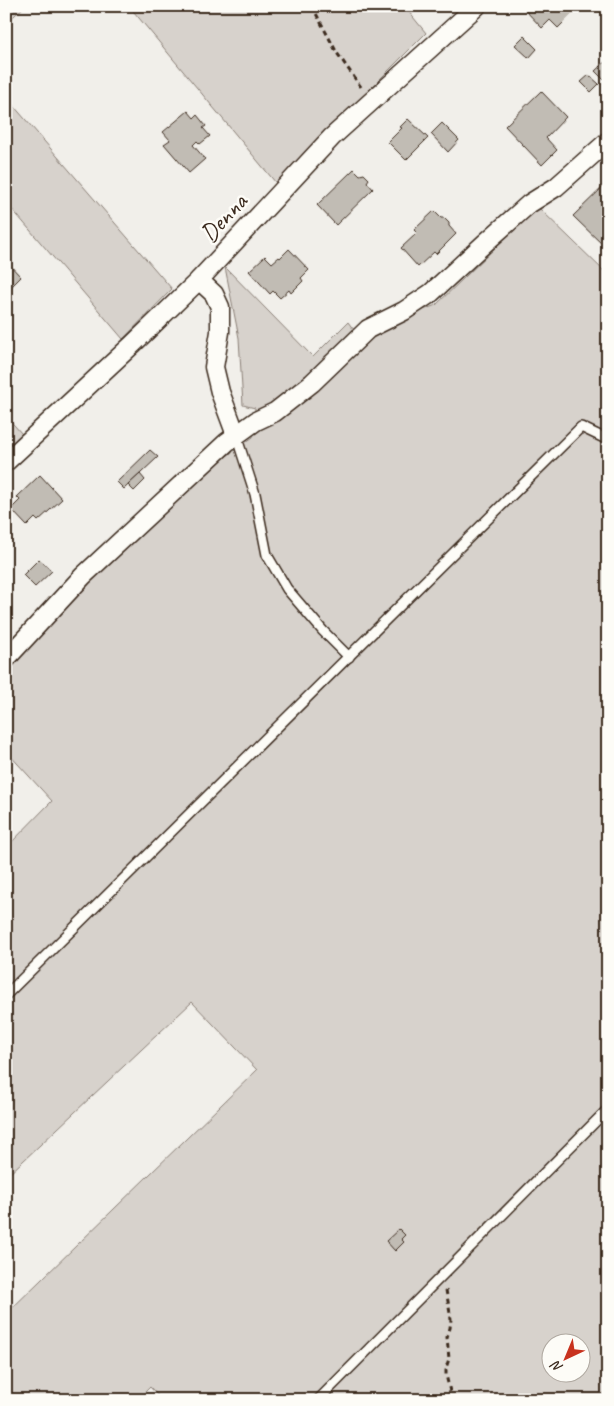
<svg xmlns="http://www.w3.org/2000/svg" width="614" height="1406" font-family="Caveat,sans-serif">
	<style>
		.green { fill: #d7d2cc; stroke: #897e75; fill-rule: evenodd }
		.building { fill: #c1bcb4; stroke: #3b2a1e }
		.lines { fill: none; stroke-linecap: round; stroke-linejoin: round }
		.service-casing { stroke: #3b2a1e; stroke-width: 12 }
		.minor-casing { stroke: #3b2a1e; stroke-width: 21 }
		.path { stroke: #3b2a1e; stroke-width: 3; stroke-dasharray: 5 4; stroke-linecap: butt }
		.service { stroke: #fdfcf7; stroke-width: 9 }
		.minor { stroke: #fdfcf7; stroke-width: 18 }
		.labels { text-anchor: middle; stroke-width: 5; stroke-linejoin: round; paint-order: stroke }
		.street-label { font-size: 25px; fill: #3b2a1e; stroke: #fdfcf7 }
	</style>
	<rect width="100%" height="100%" fill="#f1efea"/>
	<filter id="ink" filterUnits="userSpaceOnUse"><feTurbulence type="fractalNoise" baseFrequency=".02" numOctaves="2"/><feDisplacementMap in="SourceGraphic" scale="10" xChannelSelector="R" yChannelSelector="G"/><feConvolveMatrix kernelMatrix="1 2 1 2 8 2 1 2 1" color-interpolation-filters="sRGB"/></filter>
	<g filter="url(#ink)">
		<!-- green -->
		<g class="green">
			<path d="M6,6H25L6,23Z"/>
			<path d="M129,6H404L426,33L276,183Z"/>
			<path d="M6,97L172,289L123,339L6,202Z"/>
			<path d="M539,208L606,273L608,272V1400H162L150,1387L137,1400H6V1314L257,1070L192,1002L6,1177V848L52,801L6,751V645L211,446L224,458L253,437L255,408L243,405L239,338L225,267L313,357L348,322L362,341L413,314L436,305L528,216ZM552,1344H582V1374H552Z"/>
			<path d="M6,416L22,434L6,448Z"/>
		</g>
		<!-- building -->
		<g class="building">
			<path d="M527,6H580L558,28L550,20L542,28L524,9Z"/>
			<path d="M524,36L537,49L529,58L515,45Z"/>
			<path d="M608,59V84L595,71Z"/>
			<path d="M589,75L599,84L591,92L581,82Z"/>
			<path d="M541,91L566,117L546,138L557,150L542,165L505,126Z"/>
			<path d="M188,111L194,118L197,115L206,126L203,128L210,136L200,144L197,141L193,145L205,159L189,173L164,144L170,140L163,132Z"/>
			<path d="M408,119L428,138L406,160L388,142L402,128L400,127Z"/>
			<path d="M442,123L459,140L448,152L431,134Z"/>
			<path d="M354,169L360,175L364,174L369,179L367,182L373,189L336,225L317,205Z"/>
			<path d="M608,182V246L606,248L573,216Z"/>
			<path d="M434,211L441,218H444L449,223V226L456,234L436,254L434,252L418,267L401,248L417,233L414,230Z"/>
			<path d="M289,249L309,270L301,278L303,281L291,293L289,290L280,298L273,291L270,294L249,271L265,256L272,263L279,257L280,258Z"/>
			<path d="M6,261L21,277L11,287L6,282Z"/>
			<path d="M150,450L158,457L124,489L117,482Z"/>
			<path d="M140,474L145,480L134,491L128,485Z"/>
			<path d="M40,475L62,499L38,521L35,518L27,526L11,509L20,500L17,497Z"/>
			<path d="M39,559L52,571L35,587L23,575Z"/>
			<path d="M399,1229L405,1235L401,1239L404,1242L395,1251L386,1241Z"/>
		</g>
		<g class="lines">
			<defs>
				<g id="service">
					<path d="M236,435L255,494L267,555L287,589L323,631L349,657"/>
					<path d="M6,995L581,427L604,438L608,441"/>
					<path d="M318,1400L608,1109"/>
				</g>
				<g id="minor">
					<path d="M199,280L214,294L220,307V332L214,367L220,392L236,435"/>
					<path d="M6,462L133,344L199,280L332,137L477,6"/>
					<path d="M6,659L83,576L227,442L256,421L275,412L312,383L368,329L404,311L431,293L485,243L529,204L556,187L608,141"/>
				</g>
			</defs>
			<!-- service casing -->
			<use href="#service" class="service-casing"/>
			<!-- minor casing -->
			<use href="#minor" class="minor-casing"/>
			<!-- path -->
			<g class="path">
				<path d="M312,6L337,53L361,87"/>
				<path d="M446,1290L451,1319L450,1328L447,1337L449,1359L446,1368V1375L452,1400"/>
			</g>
			<!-- service -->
			<use href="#service" class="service"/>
			<!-- minor -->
			<use href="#minor" class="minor"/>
		</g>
	</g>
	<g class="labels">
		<!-- street labels -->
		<g class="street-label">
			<text transform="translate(223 217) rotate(-47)" y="9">Denna</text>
		</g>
	</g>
	<!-- margin -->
	<rect width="614" height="1406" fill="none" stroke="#fdfcf7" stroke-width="25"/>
	<rect x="12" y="12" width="589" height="1381" fill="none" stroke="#3b2a1e" stroke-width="2" filter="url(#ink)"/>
	<!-- north arrow -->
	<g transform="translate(566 1358) rotate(224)"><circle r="24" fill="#fdfcf7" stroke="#afa8a0"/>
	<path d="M0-4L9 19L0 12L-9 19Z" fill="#c8321e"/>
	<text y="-8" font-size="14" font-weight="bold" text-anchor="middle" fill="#3b2a1e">N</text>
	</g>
</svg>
